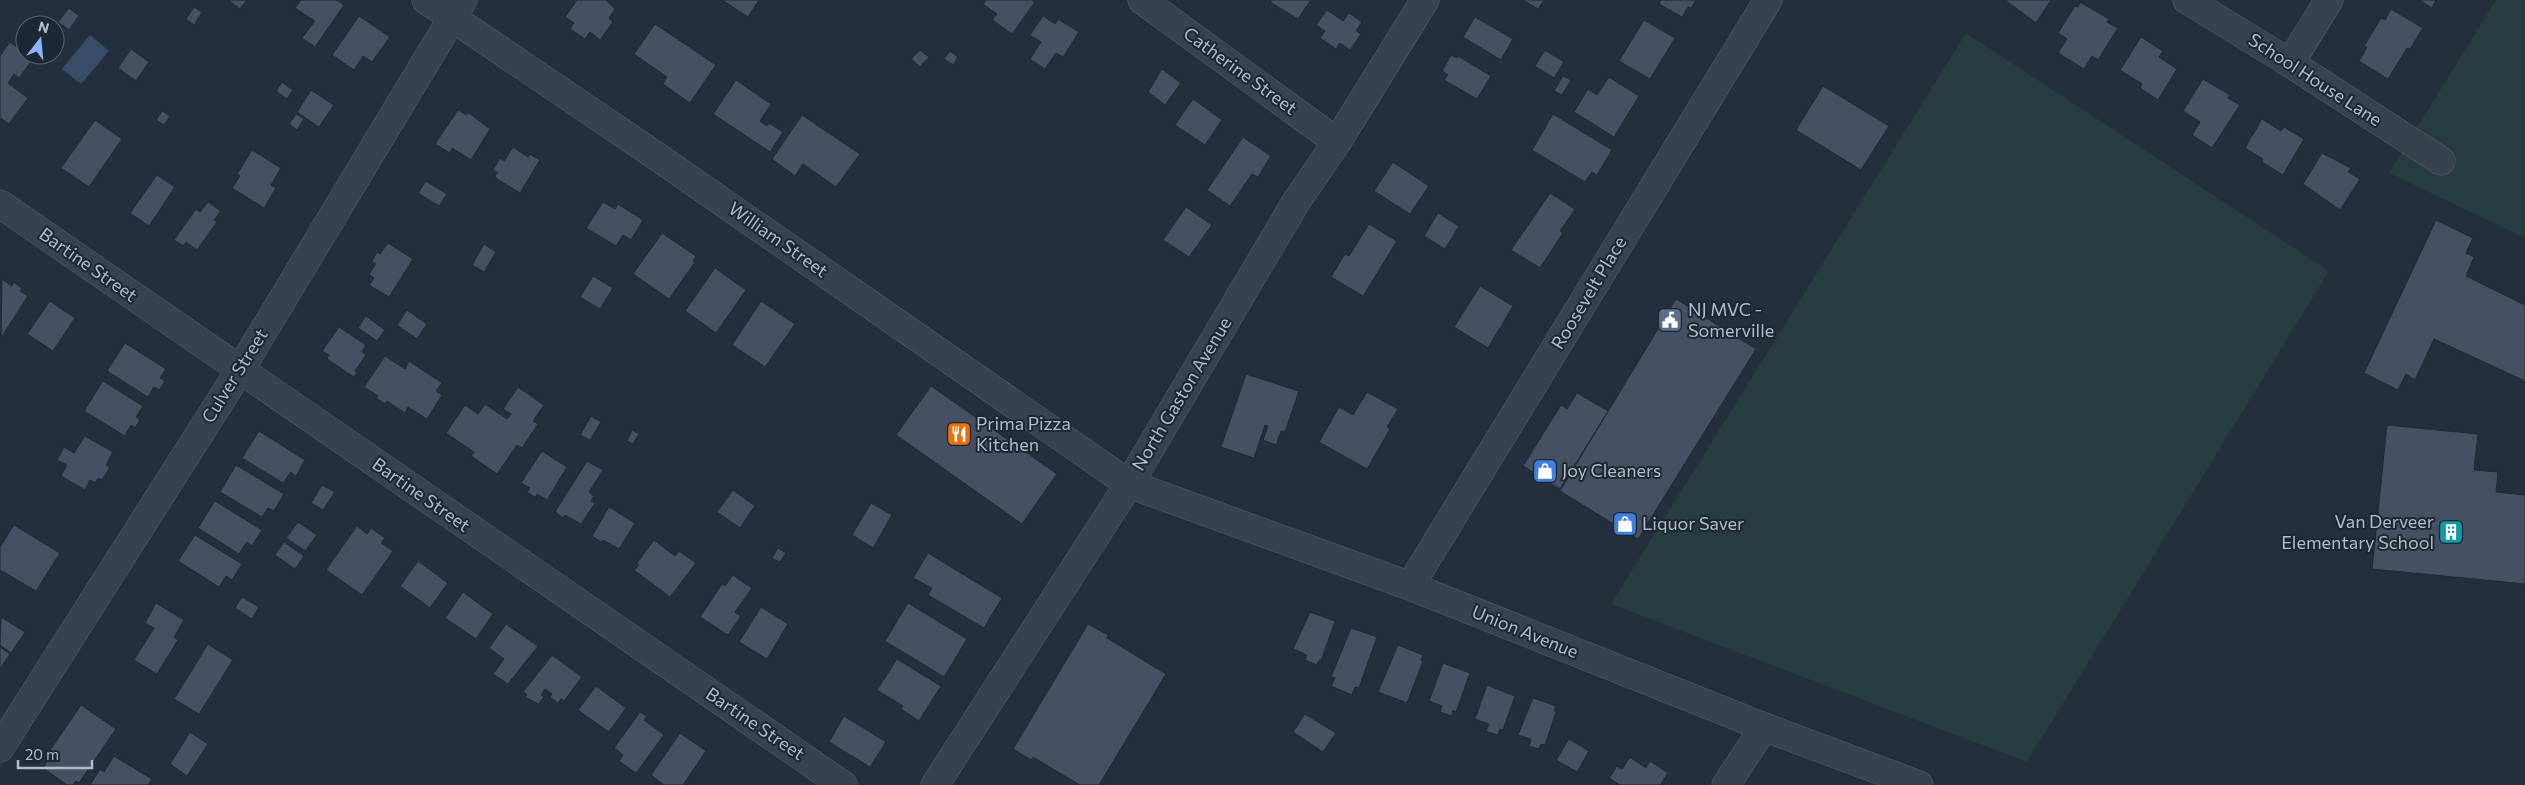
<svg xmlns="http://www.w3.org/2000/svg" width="2525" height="785" font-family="Commissioner,sans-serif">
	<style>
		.green { fill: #263c3f }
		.water { fill: #394c67 }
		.building { fill: #455162; stroke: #1f2835 }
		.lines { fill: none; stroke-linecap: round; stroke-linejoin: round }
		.minor-casing { stroke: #565f6c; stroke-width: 29 }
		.minor { stroke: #38414e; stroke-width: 28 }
		.labels { text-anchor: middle; stroke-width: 4; stroke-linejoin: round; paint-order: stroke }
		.street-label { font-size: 18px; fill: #b4bcc9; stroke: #1d2633 }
		.poi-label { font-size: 18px; fill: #b4bcc9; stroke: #1d2633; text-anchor: start }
	</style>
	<rect width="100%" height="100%" fill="#242f3e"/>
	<!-- green -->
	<g class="green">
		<path d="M2496,0H2525V238L2389,173Z"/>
		<path d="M1966,33L2329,271L2027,762L1611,604Z"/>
	</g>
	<!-- water -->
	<path class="water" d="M90,35L109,51L81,84L62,69Z"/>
	<!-- building -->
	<g class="building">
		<path d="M228,0H247L240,9Z"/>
		<path d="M301,0H337L344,5L315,47L302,38L315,21L295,8Z"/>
		<path d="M577,0H606L615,9L609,18L613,22L600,40L590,32L585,39L570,29L574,23L565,17Z"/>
		<path d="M722,0H759L748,17Z"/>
		<path d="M986,0H1031L1035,2L1012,34L992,20L997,14L983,4Z"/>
		<path d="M1271,0H1311L1298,19L1270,2Z"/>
		<path d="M1523,0H1544L1538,9Z"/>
		<path d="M1661,0H1696L1691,8L1688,7L1682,17L1659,4Z"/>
		<path d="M2005,0H2051L2036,23Z"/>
		<path d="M2419,0H2436L2432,8Z"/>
		<path d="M2080,2L2109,19L2107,22L2118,28L2098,60L2092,56L2084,69L2058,53L2067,39L2058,33L2075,6L2078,7Z"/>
		<path d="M194,7L202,12L194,25L186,19Z"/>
		<path d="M69,8L79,16L69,30L58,22Z"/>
		<path d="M2391,9L2423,28L2410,49L2407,48L2388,79L2359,61L2367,47L2364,46L2381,18L2385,20Z"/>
		<path d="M1327,10L1343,21L1349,13L1362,22L1356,31L1361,34L1350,50L1340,43L1336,49L1320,38L1325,31L1316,25Z"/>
		<path d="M359,16L390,37L372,62L363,56L354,70L332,55Z"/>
		<path d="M1043,16L1055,24L1058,19L1079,32L1063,57L1056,53L1045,69L1030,59L1041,42L1030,35Z"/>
		<path d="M1475,17L1513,39L1501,60L1463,37Z"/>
		<path d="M1644,20L1675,38L1650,79L1619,61Z"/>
		<path d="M655,24L716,65L690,103L663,84L667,77L634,54Z"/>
		<path d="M2141,37L2163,51L2159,57L2177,69L2158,100L2140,88L2142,84L2120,70Z"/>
		<path d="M10,42L33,59L19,78L14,74L8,83L28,98L9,124L0,118V56Z"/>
		<path d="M131,49L149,62L136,81L118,68Z"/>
		<path d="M920,50L929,57L920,67L911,59Z"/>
		<path d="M1545,50L1564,62L1554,78L1535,66Z"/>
		<path d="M950,51L958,57L953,65L944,59Z"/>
		<path d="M1451,55L1457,58L1458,56L1491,76L1477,99L1444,80L1448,75L1442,71Z"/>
		<path d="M1162,69L1181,83L1165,105L1148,92Z"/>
		<path d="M1563,76L1571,80L1562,95L1554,91Z"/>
		<path d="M1609,77L1639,96L1614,137L1574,112L1588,89L1597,95Z"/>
		<path d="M2203,79L2230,95L2228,98L2240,105L2212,148L2192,135L2200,122L2183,111Z"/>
		<path d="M736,80L771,104L760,121L767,126L769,123L783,132L770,152L713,114Z"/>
		<path d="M282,82L293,90L287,99L276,91Z"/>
		<path d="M1823,86L1889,126L1861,170L1796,130Z"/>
		<path d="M311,90L334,105L319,127L297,112Z"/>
		<path d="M1193,99L1222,120L1205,145L1175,125Z"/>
		<path d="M458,110L467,115L468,112L490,129L471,160L452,148L450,153L435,144Z"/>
		<path d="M162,111L170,116L164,125L156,120Z"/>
		<path d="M296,114L304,119L297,130L289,124Z"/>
		<path d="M1553,114L1612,150L1597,175L1592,172L1585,182L1532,150Z"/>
		<path d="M802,115L860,154L836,187L803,164L795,176L772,159Z"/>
		<path d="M2262,119L2281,131L2284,127L2304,139L2283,175L2262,162L2263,159L2245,148Z"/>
		<path d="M95,120L122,139L89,187L61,168Z"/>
		<path d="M1243,137L1271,156L1258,177L1252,174L1230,206L1207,190Z"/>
		<path d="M513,147L528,157L530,154L540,160L520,193L497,179L495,176L497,172L493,170L500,158L504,161Z"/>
		<path d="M252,150L281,168L271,185L276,188L264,208L232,188L240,176L237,174Z"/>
		<path d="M2322,153L2351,168L2348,172L2360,179L2340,210L2303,184Z"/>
		<path d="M1393,162L1429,186L1410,214L1374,191Z"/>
		<path d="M157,175L175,187L149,226L130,213Z"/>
		<path d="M426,181L447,194L439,206L418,193Z"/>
		<path d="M1550,193L1575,209L1560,231L1563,233L1540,268L1511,250Z"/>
		<path d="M208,202L221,211L214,220L217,222L197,250L186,242L183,246L174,240L196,209L200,212Z"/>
		<path d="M603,202L615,209L618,204L643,220L631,240L623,235L616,246L586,228Z"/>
		<path d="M1186,207L1212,225L1189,257L1163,240Z"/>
		<path d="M1438,213L1459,226L1445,249L1424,236Z"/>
		<path d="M2436,220L2473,238L2466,253L2474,257L2466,276L2525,305V381L2434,339L2415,380L2406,374L2398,390L2364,373Z"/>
		<path d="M1369,224L1397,241L1363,296L1331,277L1345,254L1349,256Z"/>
		<path d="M662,233L696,256L693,261L695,262L669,299L633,274Z"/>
		<path d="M388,243L413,259L389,297L369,285L374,278L369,274L376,264L372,261L377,252L380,254Z"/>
		<path d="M484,244L496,252L484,272L472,265Z"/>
		<path d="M715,268L746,290L716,333L685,311Z"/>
		<path d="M593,276L613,288L600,309L580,297Z"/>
		<path d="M2,279L12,286L13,282L22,288L20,291L28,296L1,338Z"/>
		<path d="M1480,286L1513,306L1488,348L1454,327Z"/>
		<path d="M1676,299L1756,349L1638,539L1560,491Z"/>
		<path d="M50,301L75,318L53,351L27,334Z"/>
		<path d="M761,301L795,324L765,367L732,345Z"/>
		<path d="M407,310L427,324L417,339L397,325Z"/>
		<path d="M366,316L385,330L377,341L358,328Z"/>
		<path d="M339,327L366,345L362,352L366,355L355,371L357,372L354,377L327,359L329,355L322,351Z"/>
		<path d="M125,343L166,369L160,378L165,381L159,390L154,387L148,397L107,371Z"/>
		<path d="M385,356L405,369L409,361L442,383L436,391L442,395L427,419L408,407L405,413L387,401L385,404L376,398L378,396L364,387Z"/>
		<path d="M1246,374L1299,391L1285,432L1281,431L1276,445L1263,440L1268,426L1265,425L1254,458L1221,447Z"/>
		<path d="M103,381L143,406L136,417L140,420L135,428L131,425L125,436L84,411Z"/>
		<path d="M931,386L1057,474L1022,524L896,435Z"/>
		<path d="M518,387L544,405L533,421L538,424L522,448L517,445L497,474L471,456L474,452L446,433L465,405L478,414L485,404L507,419L511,414L503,409Z"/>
		<path d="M1367,392L1398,409L1387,427L1390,429L1367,469L1319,442L1339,407L1353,415Z"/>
		<path d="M1577,393L1608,411L1560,489L1523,466L1561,405L1567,409Z"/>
		<path d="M591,416L601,422L590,440L580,435Z"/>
		<path d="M2387,425L2478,434L2474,470L2498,472L2496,492L2525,495V584L2372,569Z"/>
		<path d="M632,430L639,434L633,444L627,441Z"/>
		<path d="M259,431L305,460L296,476L291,472L283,483L242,458Z"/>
		<path d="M85,436L113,452L106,465L110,467L102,480L98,478L95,483L90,480L85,490L61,476L67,465L57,460L64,447L74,453Z"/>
		<path d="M542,451L567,467L547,500L537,494L535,497L527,492L530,488L521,483Z"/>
		<path d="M587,461L603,470L589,492L594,496L591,501L595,503L581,524L565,515L563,518L555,512Z"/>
		<path d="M236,465L284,494L274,511L268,508L262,517L220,492Z"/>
		<path d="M322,485L335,492L323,510L311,503Z"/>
		<path d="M733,490L755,506L740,528L717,512Z"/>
		<path d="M215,501L262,530L252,546L247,542L239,554L198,528Z"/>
		<path d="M871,503L892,515L873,548L852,535Z"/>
		<path d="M609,507L635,523L619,549L603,540L601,542L592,536Z"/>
		<path d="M298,522L317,535L305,551L286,538Z"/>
		<path d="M14,525L60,553L36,591L0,570V547Z"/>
		<path d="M357,526L367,534L371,528L385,538L381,543L393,551L362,595L326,570Z"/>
		<path d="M195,535L242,564L232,580L226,576L219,587L178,561Z"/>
		<path d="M654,540L675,556L679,551L696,563L670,597L634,570L639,565L637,563Z"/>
		<path d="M284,542L304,556L295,569L275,555Z"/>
		<path d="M778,548L786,553L780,562L772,558Z"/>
		<path d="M928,553L1002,598L984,628L928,595L932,588L913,578Z"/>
		<path d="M418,561L448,583L430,608L400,586Z"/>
		<path d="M733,575L752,588L735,612L741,616L728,635L700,617L722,584L725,586Z"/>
		<path d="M463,592L493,614L476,639L445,618Z"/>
		<path d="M242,597L259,607L252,619L235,608Z"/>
		<path d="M156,603L184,620L174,637L178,640L157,674L134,660L154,628L145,623Z"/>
		<path d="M908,603L967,639L944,677L885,641Z"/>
		<path d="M761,607L788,624L767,659L739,642Z"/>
		<path d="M1310,612L1335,621L1321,661L1319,660L1317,665L1305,660L1307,655L1293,649Z"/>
		<path d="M1,617L25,632L11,653L0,645Z"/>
		<path d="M506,624L538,646L508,684L493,674L504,659L489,648Z"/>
		<path d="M1088,624L1108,635L1107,638L1166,674L1099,785H1080L1033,757L1031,760L1013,749Z"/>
		<path d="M1351,628L1377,637L1359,688L1355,687L1352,695L1331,686L1335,678L1331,677Z"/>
		<path d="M208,644L233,660L199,714L174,699Z"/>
		<path d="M1398,645L1423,655L1421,660L1423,661L1407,703L1378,692Z"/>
		<path d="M0,647L10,654L0,669Z"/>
		<path d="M552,655L582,677L564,701L561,699L558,703L550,697L552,694L545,689L541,695L544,697L538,704L525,697L527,695L523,692Z"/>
		<path d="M897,659L941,686L919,721L901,709L903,706L877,690Z"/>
		<path d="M1443,663L1470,673L1456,712L1453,710L1452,716L1440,712L1442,706L1429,701Z"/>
		<path d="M1487,685L1515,696L1503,730L1500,729L1498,735L1486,731L1489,724L1475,719Z"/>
		<path d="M596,686L626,708L609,732L578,710Z"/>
		<path d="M1533,698L1556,706L1554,711L1556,712L1545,745L1541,744L1539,749L1529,746L1531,739L1518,735Z"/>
		<path d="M81,705L116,729L79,783L76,781L73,785H67L43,768L47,761L44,759Z"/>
		<path d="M640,712L647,716L644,720L664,735L636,773L619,761L623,755L614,748Z"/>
		<path d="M1305,714L1336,733L1323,752L1293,732Z"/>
		<path d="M844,716L886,742L870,767L829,742Z"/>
		<path d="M190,732L208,744L187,776L170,764Z"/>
		<path d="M680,733L706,751L683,785H664L651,775Z"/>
		<path d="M1569,739L1589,751L1577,772L1556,760Z"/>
		<path d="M114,756L152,779L148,785H90L100,769L104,772Z"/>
		<path d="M1630,757L1646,768L1650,761L1668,773L1660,785H1620L1609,778L1617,766L1622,769Z"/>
	</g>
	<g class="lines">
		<defs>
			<g id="minor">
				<path d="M426,0L649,151L1129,484L1410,586L1764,727L1919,785"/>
				<path d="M1142,0L1337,142"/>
				<path d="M2187,0L2290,63L2441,161"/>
				<path d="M2290,63L2329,0"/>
				<path d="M0,204L843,785"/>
				<path d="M1410,586L1768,0"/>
				<path d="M0,748L240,370L463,0"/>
				<path d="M935,785L1129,484L1296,202L1337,142L1425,0"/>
				<path d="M1726,785L1764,727"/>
			</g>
		</defs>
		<!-- minor casing -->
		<use href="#minor" class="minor-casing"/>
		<!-- minor -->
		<use href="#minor" class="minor"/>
	</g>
	<!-- icons -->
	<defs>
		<symbol id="civic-square" viewBox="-11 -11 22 22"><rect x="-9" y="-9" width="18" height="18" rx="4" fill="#5c6f8a" stroke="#1d2633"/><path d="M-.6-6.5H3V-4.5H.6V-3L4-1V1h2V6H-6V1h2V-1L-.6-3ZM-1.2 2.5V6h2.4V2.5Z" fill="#fff"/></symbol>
		<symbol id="restaurant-square" viewBox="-11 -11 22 22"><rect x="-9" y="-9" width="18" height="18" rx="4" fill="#e8710a" stroke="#1d2633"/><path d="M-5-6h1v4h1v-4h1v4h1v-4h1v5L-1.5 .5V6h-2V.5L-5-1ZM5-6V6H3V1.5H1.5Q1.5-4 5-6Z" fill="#fff"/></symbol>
		<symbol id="shop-square" viewBox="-11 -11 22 22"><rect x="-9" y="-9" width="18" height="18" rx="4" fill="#3f7fe0" stroke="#1d2633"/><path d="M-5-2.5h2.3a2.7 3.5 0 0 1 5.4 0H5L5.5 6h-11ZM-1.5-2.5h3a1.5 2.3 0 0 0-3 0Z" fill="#fff"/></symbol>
		<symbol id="building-square" viewBox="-11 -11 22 22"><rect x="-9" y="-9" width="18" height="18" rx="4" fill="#0f9aa8" stroke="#1d2633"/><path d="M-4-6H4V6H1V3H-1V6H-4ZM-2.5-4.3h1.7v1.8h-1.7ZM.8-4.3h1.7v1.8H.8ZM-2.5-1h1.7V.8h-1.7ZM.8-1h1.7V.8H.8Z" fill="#fff"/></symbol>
	</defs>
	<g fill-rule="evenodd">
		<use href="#civic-square" x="1656" y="306" width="28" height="28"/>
		<use href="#restaurant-square" x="945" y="420" width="28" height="28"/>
		<use href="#shop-square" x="1531" y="457" width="28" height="28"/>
		<use href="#shop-square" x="1611" y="510" width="28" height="28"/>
		<use href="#building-square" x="2437" y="518" width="28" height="28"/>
	</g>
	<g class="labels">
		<!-- street labels -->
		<g class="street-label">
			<text transform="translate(1240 71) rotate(36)" y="6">Catherine Street</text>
			<text transform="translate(2315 80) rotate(33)" y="6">School House Lane</text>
			<text transform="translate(778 240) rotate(35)" y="6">William Street</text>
			<text transform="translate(88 265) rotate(35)" y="6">Bartine Street</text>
			<text transform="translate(1589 293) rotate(-59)" y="6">Roosevelt Place</text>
			<text transform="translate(235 376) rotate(-58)" y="6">Culver Street</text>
			<text transform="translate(1182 394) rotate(-59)" y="6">North Gaston Avenue</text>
			<text transform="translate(421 495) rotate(35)" y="6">Bartine Street</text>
			<text transform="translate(1525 632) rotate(22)" y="6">Union Avenue</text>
			<text transform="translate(755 724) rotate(34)" y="6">Bartine Street</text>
		</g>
		<!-- poi labels -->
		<g class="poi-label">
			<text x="1688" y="316">NJ MVC -<tspan x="1688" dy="21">Somerville</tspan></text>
			<text x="976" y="430">Prima Pizza<tspan x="976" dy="21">Kitchen</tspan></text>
			<text x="1562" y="477">Joy Cleaners</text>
			<text x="2434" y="528" text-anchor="end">Van Derveer<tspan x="2434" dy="21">Elementary School</tspan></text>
			<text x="1642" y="530">Liquor Saver</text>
		</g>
	</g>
	<!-- north arrow -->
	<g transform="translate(40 40) rotate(16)"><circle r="24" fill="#1d2633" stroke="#59626f"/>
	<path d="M0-4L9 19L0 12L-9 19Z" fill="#8ab4f8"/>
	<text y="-8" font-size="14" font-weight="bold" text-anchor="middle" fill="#b4bcc9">N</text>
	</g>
	<!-- scale -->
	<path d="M18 760v8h74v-8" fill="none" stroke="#b4bcc9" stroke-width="2.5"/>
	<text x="25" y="760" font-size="15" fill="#b4bcc9" stroke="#1d2633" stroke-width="4" paint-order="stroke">20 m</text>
</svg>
